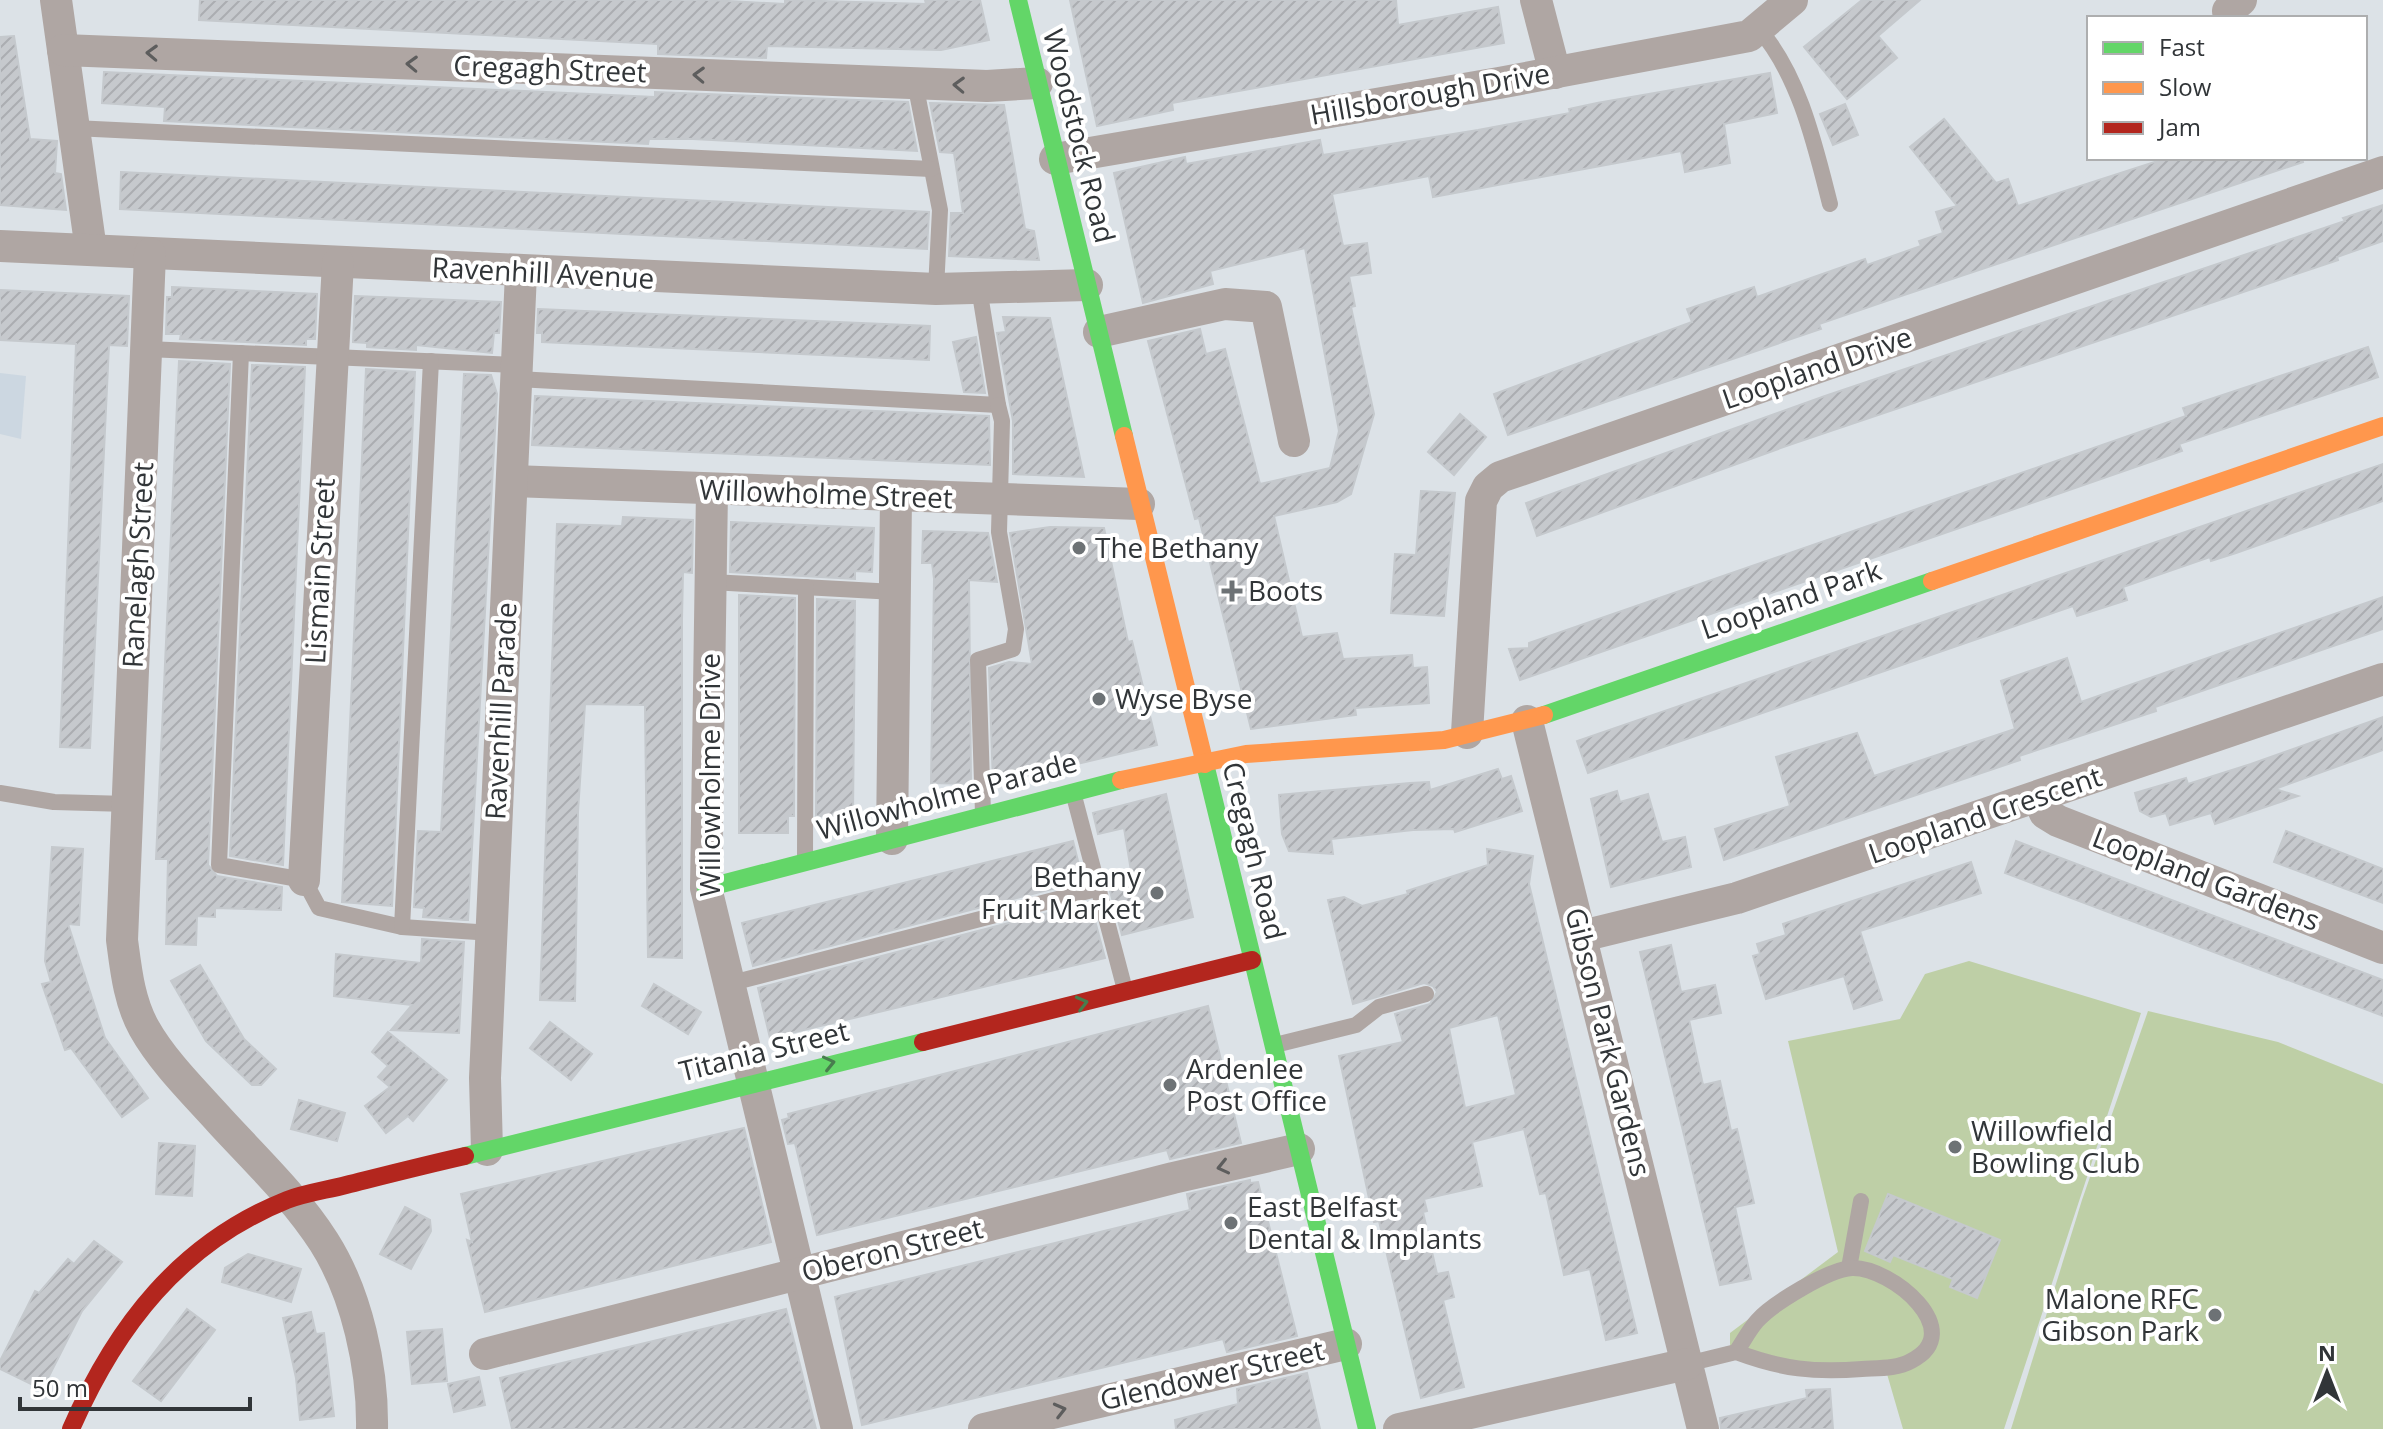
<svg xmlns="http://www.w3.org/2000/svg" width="2383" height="1429" font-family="'Open Sans',sans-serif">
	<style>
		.built { fill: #ccd7e1 }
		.pitch { fill: #becfa6 }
		.building { fill: url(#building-hatch); stroke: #c5c9cd; stroke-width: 2; fill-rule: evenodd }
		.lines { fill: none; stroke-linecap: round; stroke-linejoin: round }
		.lane { stroke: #afa6a3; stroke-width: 16 }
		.street { stroke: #afa6a3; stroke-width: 32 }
		.fast { stroke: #63d668; stroke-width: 18 }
		.slow { stroke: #ff974d; stroke-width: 18 }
		.jam { stroke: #b3261e; stroke-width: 18 }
		.oneway { stroke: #5d5d5d }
		.oneway2 { stroke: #487d4e }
		.poi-dot { fill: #6d7275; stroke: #fff; stroke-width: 3 }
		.labels { text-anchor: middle; stroke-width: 8; stroke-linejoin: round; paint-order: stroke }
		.street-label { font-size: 28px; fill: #313538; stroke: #fff }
		.poi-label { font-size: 28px; fill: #313538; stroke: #fff; text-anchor: start }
	</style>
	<defs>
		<pattern id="building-hatch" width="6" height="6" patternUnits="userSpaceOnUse" patternTransform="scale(2)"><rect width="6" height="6" fill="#c6c9cd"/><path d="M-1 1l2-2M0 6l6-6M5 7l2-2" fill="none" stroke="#abadb1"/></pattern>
	</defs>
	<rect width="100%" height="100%" fill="#dce2e7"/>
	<!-- built -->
	<path class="built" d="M0,373L26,376L21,439L0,434Z"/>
	<!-- pitch -->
	<g class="pitch">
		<path d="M1969,961L2141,1013L2004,1429H1903L1887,1374L1730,1355V1333L1838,1252L1788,1041L1900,1019L1925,974Z"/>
		<path d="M2148,1011L2278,1042L2383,1084V1429H2011L2082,1200Z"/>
	</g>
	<!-- building -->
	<g class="building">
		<path d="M200,0H709L785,4V0L926,4L925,0H980L989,40L941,50L767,46L766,58L658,54V44L199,20Z"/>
		<path d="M1070,0H1396L1398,25L1498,7L1504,43L1172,103L1173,110L1097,126Z"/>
		<path d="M1862,0H1920L1878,36L1897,58L1847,99L1804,47Z"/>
		<path d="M14,36L30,139L57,141L55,173L61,174L66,210L0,205V37Z"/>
		<path d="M104,72L655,97V92L908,102L917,151L693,139H649L648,144L164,121L165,107L102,103Z"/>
		<path d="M1770,73L1777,113L1724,124L1730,163L1685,172L1681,151L1433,197L1429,176L1332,194L1343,246L1367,243L1371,273L1349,276L1355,306L1351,307L1374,414L1351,494L1337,502L1274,516L1302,637L1337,633L1343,659L1412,655L1413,668L1427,667L1429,703L1355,708L1356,715L1251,729L1199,518L1195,519L1148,341L1200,329L1206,354L1225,349L1260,484L1330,468L1339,431L1305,248L1210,271L1213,284L1143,303L1114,173L1185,157L1186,164L1320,140L1323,155L1478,130L1570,113L1569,109L1597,103Z"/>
		<path d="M930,103L1004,105L1025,229L1034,231L1039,260L949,256L951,213H963L954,153L940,152Z"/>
		<path d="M1845,104L1858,135L1833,145L1820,114Z"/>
		<path d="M1944,119L1996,183L2008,179L2018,206L2167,158H2302L2303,162L1901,296L1819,324L1821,329L1508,435L1494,394L1692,322L1687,309L1754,287L1757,297L1865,259L1867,265L1921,246L1919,241L1943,233L1936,212L1957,206L1910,147Z"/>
		<path d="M121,172L929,212L927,249L120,209Z"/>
		<path d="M2383,205V241L2337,257L2338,260L1792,444L1537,536L1526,503L1825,396L2345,221L2343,218Z"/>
		<path d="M172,287L317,294L315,339H306V345L180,339L181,334H166L167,297H172Z"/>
		<path d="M0,290L129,296L127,346L109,345L90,748L60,747L76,344L0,340Z"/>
		<path d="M355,296L501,302L499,333H494L492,353L416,345V350L367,347V343L353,342Z"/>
		<path d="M538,309L930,326L929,360L542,342V333H537Z"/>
		<path d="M1003,317L1050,318L1084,477L1013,474V421L997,333L1006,332Z"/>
		<path d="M976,337L985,393L964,392L953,342Z"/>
		<path d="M2368,347L2378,377L2179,444L2182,451L1520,680L1509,649L1529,648V643L2186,416L2183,408Z"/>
		<path d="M179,361L230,364L208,865L217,876L282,887L281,910L215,908V917L197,916L196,945L166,944L168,859H156Z"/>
		<path d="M252,365L305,367L283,865L230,856Z"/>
		<path d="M366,369L415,372L392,906L342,902Z"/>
		<path d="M464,374L491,375L497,394L468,920H465L423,917L424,908L414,907L418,831L441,832Z"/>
		<path d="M535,396L989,416L990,465L532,445Z"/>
		<path d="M1460,414L1486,437L1454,475L1428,452Z"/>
		<path d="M2383,464V501L2236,553L2211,561L2210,557L2123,587L2127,600L2077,616L2073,606L1588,773L1577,741Z"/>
		<path d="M1421,491L1455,493L1444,616L1391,613L1395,554L1416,555Z"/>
		<path d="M623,517L693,520L692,573L683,572L682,619V958L648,957L645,705L585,704L578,812L575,1001L540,1000L557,524L622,526Z"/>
		<path d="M731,522L874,528L872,572L855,571V579L730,572Z"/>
		<path d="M1050,527L1104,528L1128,642L1132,641L1157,745L993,784L989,668L1009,662L1032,664L1010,533Z"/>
		<path d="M923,531L988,533L997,582L969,580L971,784L931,783L934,579L932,563H922Z"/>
		<path d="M739,595L795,598L794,816H788V833H739Z"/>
		<path d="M2383,597V629L2155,707L2156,711L2019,756L2020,760L1724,860L1715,829L1790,806L1776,757L1857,733L1874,776L2015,729L2001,681L2067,658L2081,702Z"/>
		<path d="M817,599L855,601L853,817L816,816Z"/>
		<path d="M2383,717V750L2275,789L2298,796L2215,824L2211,813L2170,825L2166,813L2151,817L2140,811L2135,793L2186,778L2188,784L2251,764Z"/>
		<path d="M1498,769L1502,779L1511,776L1522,811L1455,832L1454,829L1413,830L1331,839L1333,854L1289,851L1282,834L1279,795L1410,783L1429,782L1430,790Z"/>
		<path d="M1617,791L1620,802L1648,794L1662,842L1685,837L1691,867L1611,887L1591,799Z"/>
		<path d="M1166,794L1193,917L1122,935L1110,891L1111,888L1133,883L1124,828L1098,834L1093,813Z"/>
		<path d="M2286,831L2383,869V903L2274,862Z"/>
		<path d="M1073,841L1083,881L753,966L742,923Z"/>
		<path d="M2016,841L2383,980V1016L2005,873Z"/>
		<path d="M52,847L83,849L79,925L68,924L105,1038L148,1098L122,1117L71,1048L65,1050L42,984L51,982L45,961Z"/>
		<path d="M1487,849L1533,856L1529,884L1637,1333L1606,1340L1590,1269L1564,1275L1546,1193L1540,1194L1524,1129L1472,1142L1482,1186L1424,1199L1427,1211L1423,1212L1437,1274L1448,1272L1454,1297L1443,1300L1464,1387L1421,1398L1379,1221L1374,1222L1339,1056L1403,1042L1395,1014L1430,1004L1437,992L1433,986L1424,983L1353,1004L1328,900L1344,897L1362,906L1408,894L1407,891L1488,865ZM1498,1015L1516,1095L1465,1108L1449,1028Z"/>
		<path d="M1971,862L1981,893L1860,931L1882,1000L1854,1009L1844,976L1766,999L1753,956L1760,954L1757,944L1786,935L1783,924Z"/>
		<path d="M1090,902L1105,958L770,1038L758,988Z"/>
		<path d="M422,939L464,942L459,1033L391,1030L412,1005L334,996L336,954L421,963Z"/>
		<path d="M1671,945L1681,992L1715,985L1721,1013L1689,1020L1703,1085L1720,1081L1731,1131L1737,1129L1754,1203L1735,1207L1751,1279L1720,1285L1640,952Z"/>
		<path d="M200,965L244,1039L276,1069L261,1085H252L206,1041L171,981Z"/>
		<path d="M654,984L701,1012L688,1034L642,1006Z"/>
		<path d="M1208,1006L1241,1143L1170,1159L1167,1150L817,1235L795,1143L788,1144L782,1120L789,1118L788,1114Z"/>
		<path d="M550,1022L592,1054L571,1080L530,1048Z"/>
		<path d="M388,1032L447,1080L413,1121L408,1116L386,1133L365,1106L390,1087L378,1077L388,1066L372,1052Z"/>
		<path d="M299,1100L345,1113L337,1141L291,1129Z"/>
		<path d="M744,1128L771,1242L485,1312L467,1240L472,1242L461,1194Z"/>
		<path d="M159,1143L195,1146L192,1196L156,1194Z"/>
		<path d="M1250,1180V1183L1258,1182L1297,1336L1227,1352L1223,1339L862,1425L835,1297L1190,1210L1187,1194Z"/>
		<path d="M1888,1194L2000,1240L1977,1298L1950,1287L1953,1279L1893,1255L1890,1262L1865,1251Z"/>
		<path d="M405,1207L430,1220L431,1231L411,1269L380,1254Z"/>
		<path d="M94,1241L122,1262L82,1311L46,1382L39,1378L35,1386L0,1369V1361L35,1291L39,1293L68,1259L74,1264Z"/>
		<path d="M248,1254L301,1269L291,1302L222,1282L225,1268Z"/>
		<path d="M187,1309L215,1330L161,1401L133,1381Z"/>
		<path d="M786,1309L816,1429H512L500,1378Z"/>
		<path d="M311,1312L316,1334L324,1333L334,1416L300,1420L296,1378L283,1318Z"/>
		<path d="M442,1329L447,1381L412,1384L407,1332Z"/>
		<path d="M1307,1373L1320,1429H1176L1175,1420L1238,1404L1237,1389Z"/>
		<path d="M479,1377L485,1405L454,1412L448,1384Z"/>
		<path d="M1830,1389L1833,1429H1721L1720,1418L1807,1398L1806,1390Z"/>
	</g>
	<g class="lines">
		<!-- lane -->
		<g class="lane">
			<path d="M1758,28C1799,74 1815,145 1830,204"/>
			<path d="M915,83L940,210L936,289"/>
			<path d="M74,128L931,169"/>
			<path d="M147,349L517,365"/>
			<path d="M241,353L219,865L304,880L319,908L402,927L492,933"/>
			<path d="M517,379L998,405L979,288"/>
			<path d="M711,582L895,592"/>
			<path d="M0,793L54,802L128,804"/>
			<path d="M1074,796L1125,990"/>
			<path d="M983,813L978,660L1013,649L1016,629L999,532L1002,421L998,405"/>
			<path d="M805,858L806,587"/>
			<path d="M402,927L431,361"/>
			<path d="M728,984L1100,888"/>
			<path d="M1275,1045L1356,1025L1379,1007L1426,994"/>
			<path d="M1849,1268L1861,1201"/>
			<path d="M1687,1364L1736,1352C1743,1342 1749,1330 1757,1321C1772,1304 1829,1269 1852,1268C1892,1267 1969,1332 1911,1361C1897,1369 1878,1368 1862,1369C1814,1373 1782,1369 1736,1352"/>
		</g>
		<!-- street -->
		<g class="street">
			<path d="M56,0L91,250"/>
			<path d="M1536,0L1555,73"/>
			<path d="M2228,11L2241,0"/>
			<path d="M63,50L987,86L1037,83"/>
			<path d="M1055,159L1499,83L1749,36L1792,0"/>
			<path d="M0,246L936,289L1087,285"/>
			<path d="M150,254L122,940C126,970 129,1001 144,1028C163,1062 195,1093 221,1122C256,1160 296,1198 324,1242C357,1294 373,1368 372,1429"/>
			<path d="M1099,332L1225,304L1266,307L1294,441"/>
			<path d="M513,481L1139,504"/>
			<path d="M712,490L706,888L837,1429"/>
			<path d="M1527,721L1703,1429"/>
			<path d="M1467,733L1481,501L1488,487L1500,477L2383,172"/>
			<path d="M2038,797L2045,813L2058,821L2383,948"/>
			<path d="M892,839L896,497"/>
			<path d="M304,880L338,263"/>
			<path d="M1582,936L1737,898L2383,679"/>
			<path d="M487,1150L485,1078L521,273"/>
			<path d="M485,1354L1173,1178L1299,1149"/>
			<path d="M984,1429L1346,1344"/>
			<path d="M1399,1429L1687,1364"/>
		</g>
		<!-- fast -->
		<g class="fast">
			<path d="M1018,0L1124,436"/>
			<path d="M1544,715L1932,581"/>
			<path d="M1205,764L1367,1429"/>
			<path d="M706,888L1121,780"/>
			<path d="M465,1156L923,1042"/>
		</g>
		<!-- slow -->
		<g class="slow">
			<path d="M1124,436L1205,764"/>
			<path d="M1932,581L2383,426"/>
			<path d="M1121,780L1246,754L1444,740L1544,715"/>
		</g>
		<!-- jam -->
		<g class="jam">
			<path d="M923,1042L1252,960"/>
			<path d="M71,1429C116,1326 180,1243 287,1200C305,1193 327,1190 346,1185C386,1175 425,1165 465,1156"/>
		</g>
	</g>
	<!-- one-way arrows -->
	<defs><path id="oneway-chevron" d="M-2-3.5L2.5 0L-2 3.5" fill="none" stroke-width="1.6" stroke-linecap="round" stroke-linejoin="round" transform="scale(2)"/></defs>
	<g class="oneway">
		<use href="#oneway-chevron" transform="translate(152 53) rotate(-178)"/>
		<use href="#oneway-chevron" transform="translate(412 64) rotate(-178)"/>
		<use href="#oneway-chevron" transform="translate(699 75) rotate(-178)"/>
		<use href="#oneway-chevron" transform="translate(959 85) rotate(-178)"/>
		<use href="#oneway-chevron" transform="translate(1223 1167) rotate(167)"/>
		<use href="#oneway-chevron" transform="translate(1060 1410) rotate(-14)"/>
	</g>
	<g class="oneway2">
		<use href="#oneway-chevron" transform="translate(1082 1003) rotate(-14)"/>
		<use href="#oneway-chevron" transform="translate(829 1063) rotate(-13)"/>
	</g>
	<!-- markers -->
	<g class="poi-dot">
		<circle cx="1079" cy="548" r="8"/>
		<path d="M1228 579h8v8h8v8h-8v8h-8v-8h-8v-8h8z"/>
		<circle cx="1099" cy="699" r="8"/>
		<circle cx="1157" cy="893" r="8"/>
		<circle cx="1170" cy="1085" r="8"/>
		<circle cx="1955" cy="1147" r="8"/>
		<circle cx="1231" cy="1223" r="8"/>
		<circle cx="2215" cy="1315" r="8"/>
	</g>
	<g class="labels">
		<!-- street labels -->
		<g class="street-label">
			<text transform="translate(550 69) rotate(2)" y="10">Cregagh Street</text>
			<text transform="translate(1430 94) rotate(-10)" y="10">Hillsborough Drive</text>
			<text transform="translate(1079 136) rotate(76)" y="10">Woodstock Road</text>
			<text transform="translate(543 273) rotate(3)" y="10">Ravenhill Avenue</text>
			<text transform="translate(1817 368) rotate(-19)" y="10">Loopland Drive</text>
			<text transform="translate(826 494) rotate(2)" y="10">Willowholme Street</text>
			<text transform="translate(138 565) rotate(-87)" y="10">Ranelagh Street</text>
			<text transform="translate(320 571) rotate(-87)" y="10">Lismain Street</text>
			<text transform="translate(1791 600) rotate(-19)" y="10">Loopland Park</text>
			<text transform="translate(501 711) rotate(-87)" y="10">Ravenhill Parade</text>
			<text transform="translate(710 775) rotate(-90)" y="10">Willowholme Drive</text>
			<text transform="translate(947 796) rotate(-15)" y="10">Willowholme Parade</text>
			<text transform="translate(1985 815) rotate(-19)" y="10">Loopland Crescent</text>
			<text transform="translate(1254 851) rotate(76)" y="10">Cregagh Road</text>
			<text transform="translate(2206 879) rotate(21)" y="10">Loopland Gardens</text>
			<text transform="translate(1608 1042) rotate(76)" y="10">Gibson Park Gardens</text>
			<text transform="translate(764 1051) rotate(-14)" y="10">Titania Street</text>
			<text transform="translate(892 1250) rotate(-14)" y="10">Oberon Street</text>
			<text transform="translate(1212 1375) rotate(-13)" y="10">Glendower Street</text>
		</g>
		<!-- poi labels -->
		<g class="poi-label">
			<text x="1095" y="558">The Bethany</text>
			<text x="1248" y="601">Boots</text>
			<text x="1115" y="709">Wyse Byse</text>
			<text x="1141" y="887" text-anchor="end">Bethany<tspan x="1141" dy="32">Fruit Market</tspan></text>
			<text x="1186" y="1079">Ardenlee<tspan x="1186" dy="32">Post Office</tspan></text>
			<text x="1971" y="1141">Willowfield<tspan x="1971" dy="32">Bowling Club</tspan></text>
			<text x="1247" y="1217">East Belfast<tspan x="1247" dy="32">Dental &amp; Implants</tspan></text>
			<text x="2199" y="1309" text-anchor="end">Malone RFC<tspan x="2199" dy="32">Gibson Park</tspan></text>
		</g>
	</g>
	<!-- legend -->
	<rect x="2087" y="16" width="280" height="144" fill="#ffffff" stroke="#adaeaf" stroke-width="2"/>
	<rect x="2103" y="42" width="40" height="12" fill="#63d668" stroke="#adaeaf" stroke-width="2"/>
	<text x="2159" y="56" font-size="24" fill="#313538">Fast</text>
	<rect x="2103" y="82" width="40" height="12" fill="#ff974d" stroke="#adaeaf" stroke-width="2"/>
	<text x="2159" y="96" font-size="24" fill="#313538">Slow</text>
	<rect x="2103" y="122" width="40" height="12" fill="#b3261e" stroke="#adaeaf" stroke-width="2"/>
	<text x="2159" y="136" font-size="24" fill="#313538">Jam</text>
	<!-- north arrow -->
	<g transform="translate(2327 1373)" stroke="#ffffff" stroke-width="6" paint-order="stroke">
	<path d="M0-6L14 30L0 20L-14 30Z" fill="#313538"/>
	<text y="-12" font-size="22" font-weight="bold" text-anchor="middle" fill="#313538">N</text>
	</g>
	<!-- scale -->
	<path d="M20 1397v12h230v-12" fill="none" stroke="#313538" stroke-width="4"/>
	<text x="32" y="1397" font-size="24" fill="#313538" stroke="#ffffff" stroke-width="6" paint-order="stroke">50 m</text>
</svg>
